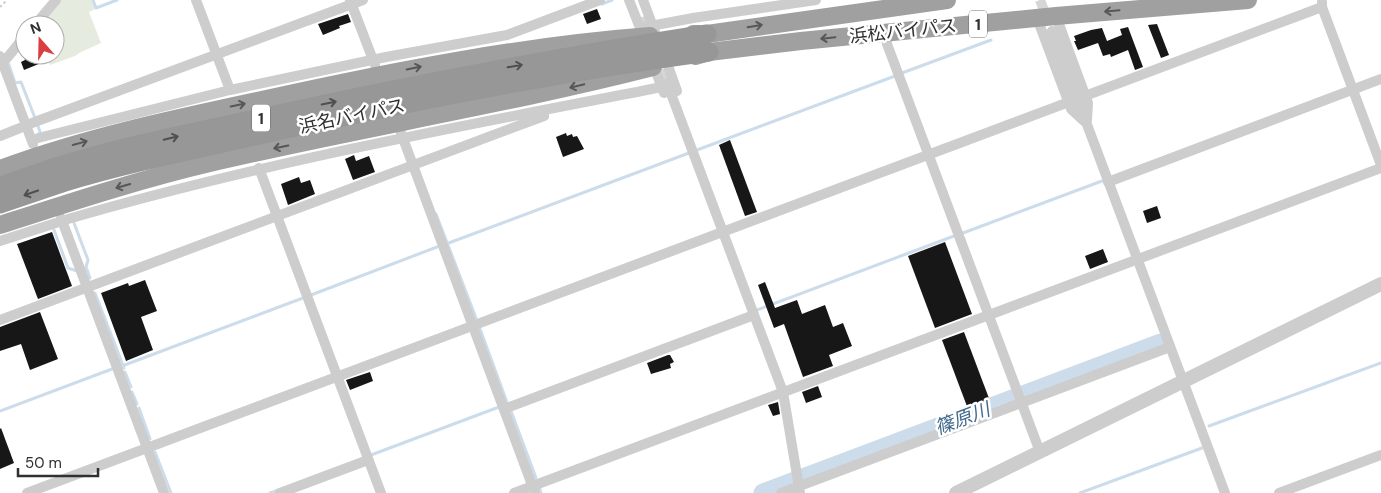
<svg xmlns="http://www.w3.org/2000/svg" width="1381" height="493" font-family="'DM Sans','Noto Sans JP',sans-serif">
	<style>
		.green { fill: #e5ecdf }
		.lines { fill: none; stroke-linecap: round; stroke-linejoin: round }
		.stream { stroke: #ccdcea; stroke-width: 3 }
		.river { stroke: #ccdcea; stroke-width: 19 }
		.building { fill: #171717 }
		.minor-tunnel { stroke: #d6d6d6; stroke-width: 10; stroke-dasharray: 10 5; stroke-linecap: butt }
		.path { stroke: #cdcdcd; stroke-width: 2; stroke-dasharray: 2.5 2.5; stroke-linecap: butt }
		.minor { stroke: #cdcdcd; stroke-width: 10 }
		.tertiary { stroke: #cdcdcd; stroke-width: 14 }
		.trunk { stroke: #a0a0a0; stroke-width: 18 }
		.motorway { stroke: #979797; stroke-width: 19 }
		.motorway-bridge { stroke: #979797; stroke-width: 19 }
		.oneway { stroke: #575757 }
		.oneway2 { stroke: #4f4f4f }
		.labels { text-anchor: middle; stroke-width: 5; stroke-linejoin: round; paint-order: stroke }
		.shield { fill: #fff; stroke: #6e6e6e; stroke-width: 1 }
		.shield-label { font-size: 16px; font-weight: bold; fill: #303030 }
		.street-label { font-size: 18px; fill: #303030; stroke: #fff }
		.water-label { font-size: 19px; font-style: italic; fill: #436b8d; stroke: #fff }
	</style>
	<rect width="100%" height="100%" fill="#fff"/>
	<!-- green -->
	<path class="green" d="M61,0H92L95,9L89,12L101,43L81,52L75,56L50,65L45,55H55V25H39Z"/>
	<g class="lines">
		<!-- stream -->
		<g class="stream">
			<path d="M93,0L96,8L117,0"/>
			<path d="M602,4L612,0"/>
			<path d="M8,62L15,83L21,82L35,118"/>
			<path d="M902,73L991,40"/>
			<path d="M38,126L40,132"/>
			<path d="M697,150L895,76"/>
			<path d="M436,214L476,318"/>
			<path d="M74,223L88,260L86,267L90,278"/>
			<path d="M54,230L68,268L77,271"/>
			<path d="M963,233L1102,181"/>
			<path d="M446,244L689,153"/>
			<path d="M95,293L124,368"/>
			<path d="M311,295L437,247"/>
			<path d="M757,310L954,236"/>
			<path d="M480,329L508,405"/>
			<path d="M122,366L303,298"/>
			<path d="M125,372L131,387"/>
			<path d="M132,392L137,404"/>
			<path d="M139,408L150,439"/>
			<path d="M0,411L112,369"/>
			<path d="M511,411L536,478"/>
			<path d="M1209,426L1381,363"/>
			<path d="M155,452L171,493"/>
			<path d="M371,455L499,407"/>
			<path d="M540,489L541,493"/>
			<path d="M270,493L279,490"/>
			<path d="M1080,493L1202,448"/>
		</g>
		<!-- river -->
		<path class="river" d="M763,493L1161,343"/>
	</g>
	<!-- building -->
	<g class="building">
		<path d="M597,9L601,19L587,24L583,14Z"/>
		<path d="M348,14L351,22L339,26L340,28L323,35L318,24Z"/>
		<path d="M1157,24L1169,55L1161,58L1148,25Z"/>
		<path d="M1128,27L1143,67L1135,70L1128,50L1111,57L1110,54L1103,56L1098,43L1078,50L1074,41H1076L1074,36L1091,30L1102,28L1107,41L1122,35L1120,29Z"/>
		<path d="M23,55H44L46,61L24,70L21,62L25,60Z"/>
		<path d="M566,133L567,136L572,134L573,137L577,136L584,149L563,157L556,137Z"/>
		<path d="M730,140L757,212L745,216L719,145Z"/>
		<path d="M354,155L356,161L369,156L375,172L353,180L345,159Z"/>
		<path d="M299,177L301,183L310,180L315,194L288,205L281,184Z"/>
		<path d="M1157,206L1161,218L1147,223L1143,211Z"/>
		<path d="M52,232L72,286L38,299L17,244Z"/>
		<path d="M945,242L972,314L935,328L908,256Z"/>
		<path d="M1103,249L1108,262L1090,269L1085,256Z"/>
		<path d="M145,280L157,311L141,317L153,350L126,361L101,293L128,283L129,286Z"/>
		<path d="M765,282L775,308L797,300L802,314L825,305L833,327L843,323L852,346L829,355L833,366L803,377L784,324L774,328L758,285Z"/>
		<path d="M40,312L58,359L30,370L21,344L0,351V327Z"/>
		<path d="M964,332L990,401L968,409L942,340Z"/>
		<path d="M668,355H670L674,362L670,364L671,368L651,374L647,363Z"/>
		<path d="M370,372L373,381L350,390L346,380Z"/>
		<path d="M818,386L822,397L806,403L802,392Z"/>
		<path d="M778,402L780,414L773,416L768,405Z"/>
		<path d="M1,428L14,463L0,469V429Z"/>
	</g>
	<g class="lines">
		<!-- minor-tunnel -->
		<g class="minor-tunnel">
			<path d="M1040,0L1052,31"/>
			<path d="M642,17L649,35"/>
			<path d="M657,55L667,83"/>
		</g>
		<!-- path -->
		<path class="path" d="M0,7L7,0"/>
		<!-- minor -->
		<g class="minor">
			<path d="M196,0L230,90"/>
			<path d="M350,0L375,65"/>
			<path d="M629,0L642,33"/>
			<path d="M643,0L655,32"/>
			<path d="M1322,2V7L1381,165"/>
			<path d="M1056,16L1088,103L1087,120"/>
			<path d="M1037,18L1071,109L1084,121"/>
			<path d="M35,25L56,0"/>
			<path d="M640,28L693,18L816,0"/>
			<path d="M1052,31L1225,493"/>
			<path d="M886,33L887,44L1040,452"/>
			<path d="M0,56L33,144"/>
			<path d="M2,60L7,58L25,36"/>
			<path d="M667,63L677,91"/>
			<path d="M654,67L664,93"/>
			<path d="M667,83L783,392L800,493"/>
			<path d="M32,123L363,0"/>
			<path d="M401,133L535,493"/>
			<path d="M0,136L20,128"/>
			<path d="M38,138L230,90L386,57L507,35L600,0"/>
			<path d="M259,168L381,493"/>
			<path d="M1108,182L1381,79"/>
			<path d="M61,218L164,493"/>
			<path d="M68,219C263,162 463,126 662,87"/>
			<path d="M0,241L56,223"/>
			<path d="M0,320L544,116L543,111"/>
			<path d="M504,409L754,315"/>
			<path d="M27,493L1322,7"/>
			<path d="M280,493L368,460"/>
			<path d="M514,493L1381,168"/>
			<path d="M781,493L1170,347"/>
			<path d="M1279,493L1381,455"/>
		</g>
		<!-- tertiary -->
		<path class="tertiary" d="M956,493L1381,284"/>
		<!-- trunk -->
		<g class="trunk">
			<path d="M693,34H707L947,0"/>
			<path d="M695,56L709,52L801,41L1056,16L1248,0"/>
			<path d="M0,169C86,137 177,118 266,99C393,71 520,46 650,36"/>
			<path d="M0,225C71,202 141,179 214,162C360,128 508,104 653,67"/>
		</g>
		<!-- motorway -->
		<g class="motorway">
			<path d="M56,167C124,146 195,132 265,117C411,85 559,57 707,34"/>
			<path d="M62,183C134,161 208,147 282,130C423,99 566,71 709,52"/>
		</g>
		<!-- motorway-bridge -->
		<g class="motorway-bridge">
			<path d="M0,186L56,167"/>
			<path d="M0,204L62,183"/>
		</g>
	</g>
	<!-- one-way arrows -->
	<defs><path id="oneway-shaft" d="M-6 0H5M1.5-3L5.5 0L1.5 3" fill="none" stroke-width="1.6" stroke-linecap="round" stroke-linejoin="round" transform="scale(1.25)"/></defs>
	<g class="oneway">
		<use href="#oneway-shaft" transform="translate(1112 11) rotate(175)"/>
		<use href="#oneway-shaft" transform="translate(755 26) rotate(-9)"/>
		<use href="#oneway-shaft" transform="translate(828 38) rotate(174)"/>
		<use href="#oneway-shaft" transform="translate(414 68) rotate(-11)"/>
		<use href="#oneway-shaft" transform="translate(577 86) rotate(167)"/>
		<use href="#oneway-shaft" transform="translate(238 105) rotate(-12)"/>
		<use href="#oneway-shaft" transform="translate(80 143) rotate(-15)"/>
		<use href="#oneway-shaft" transform="translate(281 147) rotate(168)"/>
		<use href="#oneway-shaft" transform="translate(123 186) rotate(164)"/>
	</g>
	<g class="oneway2">
		<use href="#oneway-shaft" transform="translate(515 66) rotate(-10)"/>
		<use href="#oneway-shaft" transform="translate(329 103) rotate(-12)"/>
		<use href="#oneway-shaft" transform="translate(171 138) rotate(-13)"/>
		<use href="#oneway-shaft" transform="translate(31 193) rotate(161)"/>
	</g>
	<g class="labels">
		<!-- shield labels -->
		<g class="shield">
			<rect x="969" y="10.5" width="18" height="27" rx="4"/>
			<rect x="252" y="104.5" width="18" height="27" rx="4"/>
		</g>
		<g class="shield-label">
			<text x="978" y="30">1</text>
			<text x="261" y="124">1</text>
		</g>
		<!-- street labels -->
		<g class="street-label">
			<text transform="translate(903 31) rotate(-6)" y="6">浜松バイパス</text>
			<text transform="translate(352 116) rotate(-12)" y="6">浜名バイパス</text>
		</g>
		<!-- water labels -->
		<g class="water-label">
			<text transform="translate(962 418) rotate(-21)" y="7">篠原川</text>
		</g>
	</g>
	<!-- north arrow -->
	<g transform="translate(40 40) rotate(340)"><circle r="24" fill="#ffffff" stroke="#acacac"/>
	<path d="M0-4L9 19L0 12L-9 19Z" fill="#da3f40"/>
	<text y="-8" font-size="14" font-weight="bold" text-anchor="middle" fill="#303030">N</text>
	</g>
	<!-- scale -->
	<path d="M18 468v8h80v-8" fill="none" stroke="#303030" stroke-width="2.5"/>
	<text x="25" y="468" font-size="15" fill="#303030" stroke="#ffffff" stroke-width="4" paint-order="stroke">50 m</text>
</svg>
